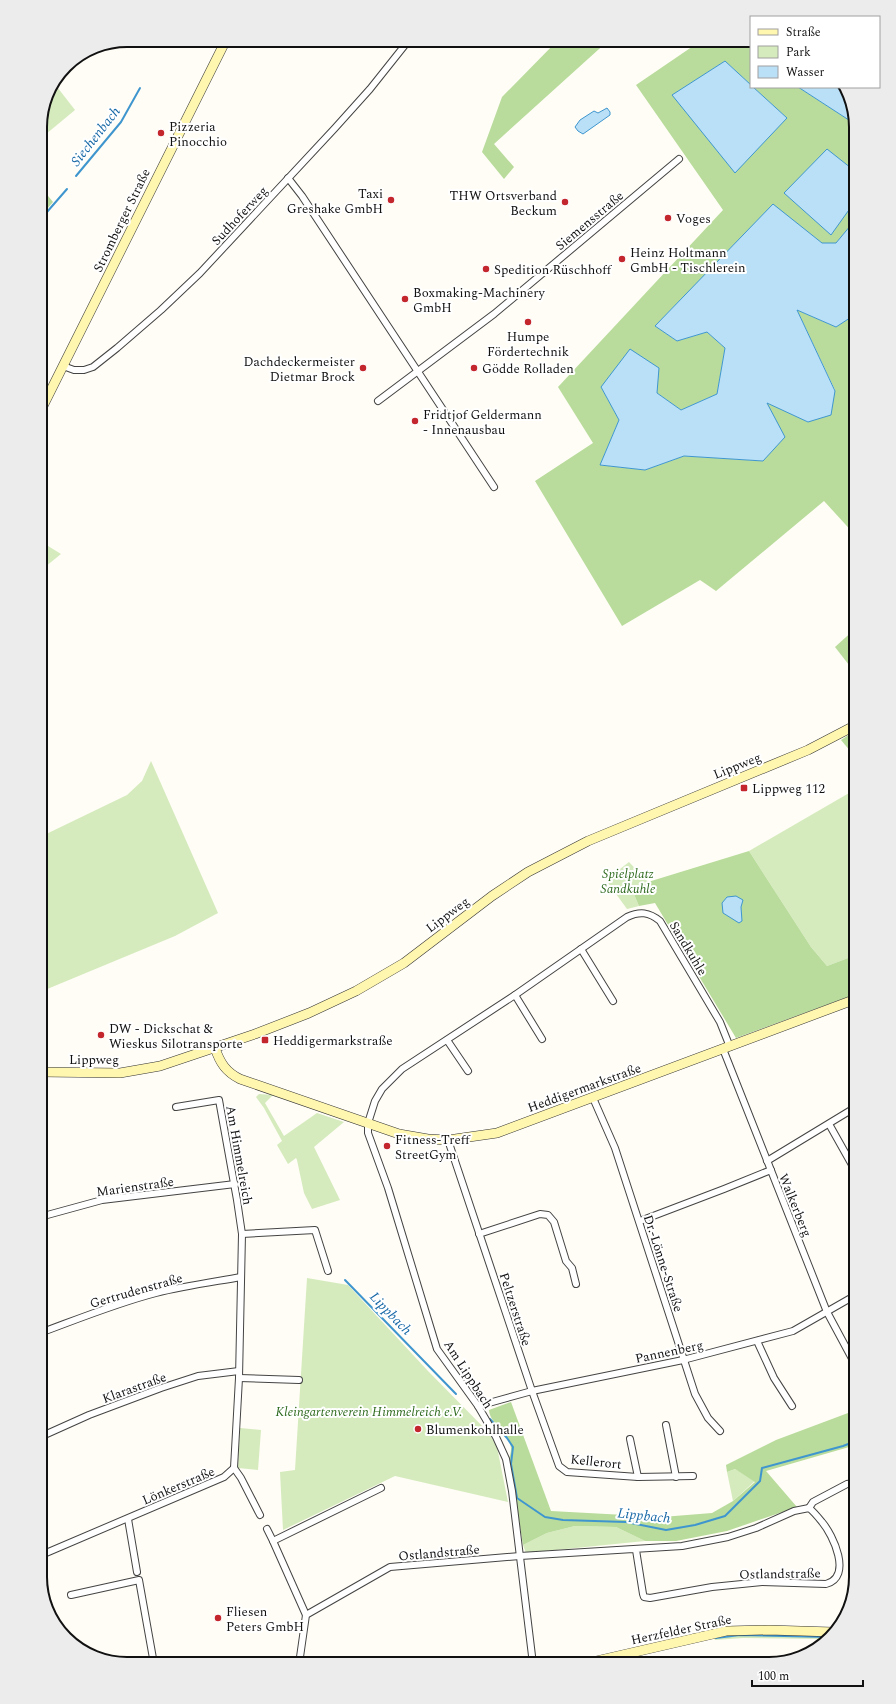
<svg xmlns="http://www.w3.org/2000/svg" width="896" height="1704" font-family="Spectral,serif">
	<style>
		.green { fill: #d5ebbd }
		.forest { fill: #b9dc9c }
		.water { fill: #b9e0f7; stroke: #3f96cf }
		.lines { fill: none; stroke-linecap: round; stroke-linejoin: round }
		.stream { stroke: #3f96cf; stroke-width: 2 }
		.street-casing { stroke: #444; stroke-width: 8 }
		.secondary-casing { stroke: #333; stroke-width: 10 }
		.street { stroke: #fff; stroke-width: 6 }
		.secondary { stroke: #fff6b0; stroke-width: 9 }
		.poi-dot { fill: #c4262e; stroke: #fff; stroke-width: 1.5 }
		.labels { text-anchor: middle; stroke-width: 4; stroke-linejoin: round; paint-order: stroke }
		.poi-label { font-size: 13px; fill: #111; stroke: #fff; text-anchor: start }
		.street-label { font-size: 13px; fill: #111; stroke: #fff }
		.park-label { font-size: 13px; font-style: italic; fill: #2f6b1f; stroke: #fff }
		.water-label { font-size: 14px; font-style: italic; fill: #1768a6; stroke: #fff }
		.rim { fill: none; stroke: #111; stroke-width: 2 }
	</style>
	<rect width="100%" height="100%" fill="#fffdf5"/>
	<!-- green -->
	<g class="green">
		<path d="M54,83L75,110L40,139C40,119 43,100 54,83Z"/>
		<path d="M40,541L61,554L40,571Z"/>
		<path d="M151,761L218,913L175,936L40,992V837L127,795L142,781Z"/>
		<path d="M856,789V955L827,966L811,947L749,851Z"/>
		<path d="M629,862L648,882L633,892L639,906L627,909L606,880Z"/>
		<path d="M259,1094L273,1095L265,1103L284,1136L317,1113L344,1122L314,1147L340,1200L312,1209L304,1193L297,1160L296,1158L288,1164L277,1145L282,1141L264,1108L256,1097Z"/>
		<path d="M307,1278L348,1285L428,1371L488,1432L497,1447L508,1502L395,1476L283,1530L280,1472L295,1470Z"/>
		<path d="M240,1428L261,1430L258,1470L238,1468Z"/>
		<path d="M735,1469L755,1481L733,1501L727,1472Z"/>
		<path d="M575,1526L616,1527L645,1541L526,1553L523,1545L547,1533Z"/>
		<path d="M771,1633L829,1635L824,1639L743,1638L715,1640L713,1636Z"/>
	</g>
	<!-- forest -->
	<g class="forest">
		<path d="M558,40H609L494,144L514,167L504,179L482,152L502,97Z"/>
		<path d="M702,40H751V85L725,61L673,95L787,118L753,87H798L855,124L856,172L826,149L831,234L856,200V219L836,243H822L773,205L655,326L677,341L707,332L725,348L717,394L681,410L657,393L601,387L619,420L600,465L645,470L684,456L763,461L767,402L808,422L835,390L797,310L836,327L856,314V536L824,501L716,591L700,580L622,626L535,481L593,443L558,387L723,210L636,85Z"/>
		<path d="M40,186L53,202L40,217Z"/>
		<path d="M856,628V674L835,647Z"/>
		<path d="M856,730V758L841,740Z"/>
		<path d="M749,851L811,947L827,966L856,955V994L736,1038L655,903L639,906L633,892L648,882Z"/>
		<path d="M511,1402L551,1511L662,1517L712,1513L733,1501L755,1482L735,1469L727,1472L726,1465L776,1440L856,1410V1445L766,1471L797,1507L727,1531L676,1541H645L616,1527L575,1526L547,1533L523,1545L509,1459C510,1456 511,1452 511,1449C511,1434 490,1425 489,1410Z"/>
	</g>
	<!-- water -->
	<g class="water">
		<path d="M725,61L751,85V87H753L787,118L735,173L672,95Z"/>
		<path d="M798,87H844L849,94L855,124Z"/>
		<path d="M607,108L610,112V115L583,134L578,131L575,127L580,120L594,111L598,113Z"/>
		<path d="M827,149L856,172V200L831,235L784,193Z"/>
		<path d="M773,204L822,243H836L856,219V314L836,327L797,310L835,391L831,415L808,422L767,403L785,437L763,461L684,456L645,470L600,465L619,420L601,387L630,349L659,368L657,393L681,410L717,394L725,348L707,332L677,341L655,326Z"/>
		<path d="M736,896L743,900L741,907L742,921L739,923L723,913L722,903L727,897Z"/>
	</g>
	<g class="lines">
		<!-- stream -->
		<g class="stream">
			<path d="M76,176L121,122L140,88"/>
			<path d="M40,220L67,189"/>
			<path d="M345,1280L456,1394"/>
			<path d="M490,1419L507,1438L513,1447L511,1464L517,1498L545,1517L563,1520L626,1522L666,1530L695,1525L725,1516L760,1481L762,1468L843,1446L856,1441"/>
			<path d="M716,1638L740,1635L827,1637"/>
		</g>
		<defs>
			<g id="street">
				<path d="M288,178L302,196L494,487"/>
				<path d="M63,366L74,370H84L93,367L117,348L161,310L200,273L335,128L370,89L409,40"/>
				<path d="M378,401L494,314L679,159"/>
				<path d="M581,949L613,1001"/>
				<path d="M515,995L542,1039"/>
				<path d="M447,1040L468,1071"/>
				<path d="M723,1049L827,1312L856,1366"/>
				<path d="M593,1098L615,1148L695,1394L708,1418L720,1431"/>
				<path d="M176,1107L219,1100L237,1200L242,1234L239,1378L234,1468L241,1478L260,1515"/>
				<path d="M829,1124L856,1172"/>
				<path d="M448,1140L532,1391L559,1466L567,1472L638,1477L693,1476"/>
				<path d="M767,1161L856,1107"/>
				<path d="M40,1217L102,1200L235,1184"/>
				<path d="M640,1221L724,1189L771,1170"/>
				<path d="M242,1234L315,1230L328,1271"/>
				<path d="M479,1234L540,1214L548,1215L554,1222L566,1261L572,1268L576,1284"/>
				<path d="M40,1333C78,1319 117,1303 156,1293C184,1286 213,1282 241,1277"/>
				<path d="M757,1341L774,1378L792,1406"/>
				<path d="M239,1378L299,1380"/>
				<path d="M478,1406L532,1391L683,1360L793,1331L856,1295"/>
				<path d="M666,1425L676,1477"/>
				<path d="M40,1437L89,1415L161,1388L198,1376L239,1371"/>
				<path d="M630,1439L638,1477"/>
				<path d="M809,1508L813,1502L847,1484"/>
				<path d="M128,1519L137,1572"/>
				<path d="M267,1529L273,1541"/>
				<path d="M40,1553H46L224,1477L234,1468"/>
				<path d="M71,1595L139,1580L154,1664"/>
				<path d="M306,1615L273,1541L381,1488"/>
				<path d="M299,1664L306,1615L390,1567L520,1556L682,1546L728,1537L756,1528L794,1511L809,1508C814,1512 818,1517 822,1522C833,1535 853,1577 826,1584L762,1582L712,1587L650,1598L644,1597L643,1594L636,1550"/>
				<path d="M533,1664L512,1491L506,1459L496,1437L478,1406L437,1349L388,1188L368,1133V1123L375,1101L382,1089L402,1069L515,995L627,917C640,911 649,912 660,921L720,1022L730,1047"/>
			</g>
			<g id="secondary">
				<path d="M40,412L226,40"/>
				<path d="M215,1048C220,1063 226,1072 240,1079L399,1134L428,1139L448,1140L497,1133L856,999"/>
				<path d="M40,1072L120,1073L160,1066L255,1034L309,1013L356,991L404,963L492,896L528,872L588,841L808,750L856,725"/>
				<path d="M583,1664L726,1631L769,1630L833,1632"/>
			</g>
		</defs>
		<!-- street casing -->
		<use href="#street" class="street-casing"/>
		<!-- secondary casing -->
		<use href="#secondary" class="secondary-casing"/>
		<!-- street -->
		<use href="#street" class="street"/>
		<!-- secondary -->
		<use href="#secondary" class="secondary"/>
	</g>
	<!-- markers -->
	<g class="poi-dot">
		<circle cx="161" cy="133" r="4"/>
		<circle cx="391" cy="200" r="4"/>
		<circle cx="565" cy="202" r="4"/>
		<circle cx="668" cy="218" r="4"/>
		<circle cx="622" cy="259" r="4"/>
		<circle cx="486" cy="269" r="4"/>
		<circle cx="405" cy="299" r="4"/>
		<circle cx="528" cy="322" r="4"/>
		<circle cx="363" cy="368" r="4"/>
		<circle cx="474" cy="368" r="4"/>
		<circle cx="415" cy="421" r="4"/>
		<rect x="740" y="784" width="8" height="8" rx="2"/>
		<circle cx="101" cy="1035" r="4"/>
		<rect x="261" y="1036" width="8" height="8" rx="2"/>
		<circle cx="387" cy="1146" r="4"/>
		<circle cx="418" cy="1429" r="4"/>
		<circle cx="218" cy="1618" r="4"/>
	</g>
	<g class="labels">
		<!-- poi labels -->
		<g class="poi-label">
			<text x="169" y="131">Pizzeria<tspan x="169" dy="15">Pinocchio</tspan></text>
			<text x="383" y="198" text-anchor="end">Taxi<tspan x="383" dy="15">Greshake GmbH</tspan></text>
			<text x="557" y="200" text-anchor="end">THW Ortsverband<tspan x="557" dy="15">Beckum</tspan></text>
			<text x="676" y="223">Voges</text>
			<text x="630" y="257">Heinz Holtmann<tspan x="630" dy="15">GmbH - Tischlerein</tspan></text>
			<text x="494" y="274">Spedition Rüschhoff</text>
			<text x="413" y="297">Boxmaking-Machinery<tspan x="413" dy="15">GmbH</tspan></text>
			<text x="528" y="341" text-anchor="middle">Humpe<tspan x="528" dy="15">Fördertechnik</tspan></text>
			<text x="355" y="366" text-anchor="end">Dachdeckermeister<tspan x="355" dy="15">Dietmar Brock</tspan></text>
			<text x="482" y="373">Gödde Rolladen</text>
			<text x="423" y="419">Fridtjof Geldermann<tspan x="423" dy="15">- Innenausbau</tspan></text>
			<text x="752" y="793">Lippweg 112</text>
			<text x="109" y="1033">DW - Dickschat &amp;<tspan x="109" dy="15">Wieskus Silotransporte</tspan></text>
			<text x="273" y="1045">Heddigermarkstraße</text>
			<text x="395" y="1144">Fitness-Treff<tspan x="395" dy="15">StreetGym</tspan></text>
			<text x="426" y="1434">Blumenkohlhalle</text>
			<text x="226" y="1616">Fliesen<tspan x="226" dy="15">Peters GmbH</tspan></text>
		</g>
		<!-- street labels -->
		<g class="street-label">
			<text transform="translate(239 215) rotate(-47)" y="5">Sudhoferweg</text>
			<text transform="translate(121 220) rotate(-64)" y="5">Stromberger Straße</text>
			<text transform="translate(589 220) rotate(-40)" y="5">Siemensstraße</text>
			<text transform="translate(737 765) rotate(-22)" y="5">Lippweg</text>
			<text transform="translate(447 914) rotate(-37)" y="5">Lippweg</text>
			<text transform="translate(689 948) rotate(59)" y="5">Sandkuhle</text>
			<text x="94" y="1064">Lippweg</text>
			<text transform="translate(584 1087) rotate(-20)" y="5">Heddigermarkstraße</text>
			<text transform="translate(240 1155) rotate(80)" y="5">Am Himmelreich</text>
			<text transform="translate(135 1186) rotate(-8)" y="5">Marienstraße</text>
			<text transform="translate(796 1205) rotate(68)" y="5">Walkerberg</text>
			<text transform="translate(664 1263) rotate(72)" y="5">Dr.-Lönne-Straße</text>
			<text transform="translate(136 1290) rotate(-16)" y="5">Gertrudenstraße</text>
			<text transform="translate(516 1309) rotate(72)" y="5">Peltzerstraße</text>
			<text transform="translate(669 1351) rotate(-12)" y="5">Pannenberg</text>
			<text transform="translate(469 1374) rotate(57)" y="5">Am Lippbach</text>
			<text transform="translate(134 1387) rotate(-20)" y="5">Klarastraße</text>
			<text transform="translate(596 1461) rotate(6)" y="5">Kellerort</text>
			<text transform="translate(178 1485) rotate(-23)" y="5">Lönkerstraße</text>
			<text transform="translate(439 1552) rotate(-5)" y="5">Ostlandstraße</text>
			<text transform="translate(780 1573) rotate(-1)" y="5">Ostlandstraße</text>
			<text transform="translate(681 1629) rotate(-12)" y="5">Herzfelder Straße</text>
		</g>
		<!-- park labels -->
		<g class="park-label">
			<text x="628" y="878">Spielplatz<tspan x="628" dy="15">Sandkuhle</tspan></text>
			<text x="369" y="1416">Kleingartenverein Himmelreich e.V.</text>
		</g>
		<!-- water labels -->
		<g class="water-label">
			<text transform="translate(95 136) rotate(-52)" y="5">Siechenbach</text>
			<text transform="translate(391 1313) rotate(46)" y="5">Lippbach</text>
			<text transform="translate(644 1515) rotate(6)" y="5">Lippbach</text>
		</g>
	</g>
	<!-- crop -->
	<path d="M0 0H896V1704H0ZM127 47H769A80 80 0 0 1 849 127V1577A80 80 0 0 1 769 1657H127A80 80 0 0 1 47 1577V127A80 80 0 0 1 127 47Z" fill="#ececec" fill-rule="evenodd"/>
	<path class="rim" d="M127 47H769A80 80 0 0 1 849 127V1577A80 80 0 0 1 769 1657H127A80 80 0 0 1 47 1577V127A80 80 0 0 1 127 47Z"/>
	<!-- legend -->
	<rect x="750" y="16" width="130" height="72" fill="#ffffff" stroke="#a0a0a0"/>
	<rect x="758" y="29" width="20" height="6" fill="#fff6b0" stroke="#a0a0a0"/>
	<text x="786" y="36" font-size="12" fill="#111111">Straße</text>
	<rect x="758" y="46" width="20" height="12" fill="#d5ebbd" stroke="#a0a0a0"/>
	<text x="786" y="56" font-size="12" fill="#111111">Park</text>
	<rect x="758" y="66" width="20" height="12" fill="#b9e0f7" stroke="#a0a0a0"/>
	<text x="786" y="76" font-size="12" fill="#111111">Wasser</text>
	<!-- scale -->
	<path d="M752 1680v6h111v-6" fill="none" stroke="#111111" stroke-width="2"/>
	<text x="758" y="1680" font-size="12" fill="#111111" stroke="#ffffff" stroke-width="3" paint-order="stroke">100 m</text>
</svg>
